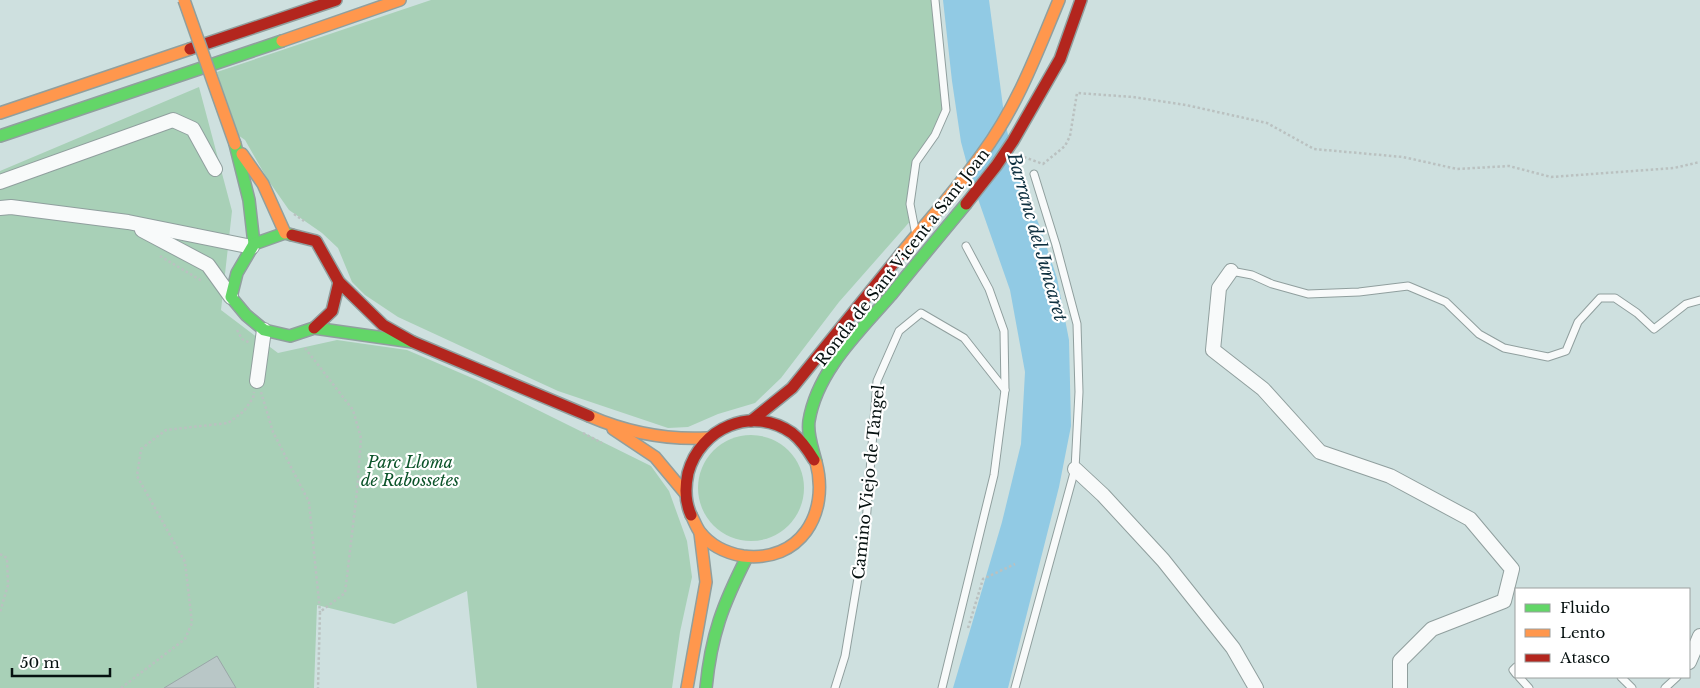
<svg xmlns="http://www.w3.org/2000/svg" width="1700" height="688" font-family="'Libre Baskerville',serif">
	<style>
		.green { fill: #a8d0b7 }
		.water { fill: #91cae4 }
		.building { fill: #b9c7c7; stroke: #99a6a7 }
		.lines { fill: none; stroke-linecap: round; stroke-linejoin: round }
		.lane-casing { stroke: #909f9e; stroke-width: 9 }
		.street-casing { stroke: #909f9e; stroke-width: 16 }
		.fast-casing { stroke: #909f9e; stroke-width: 14 }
		.slow-casing { stroke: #909f9e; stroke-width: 14 }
		.jam-casing { stroke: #909f9e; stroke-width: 14 }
		.path { stroke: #bac1c0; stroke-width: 2.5; stroke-dasharray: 2.5 2.5; stroke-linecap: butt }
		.lane { stroke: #f8fafa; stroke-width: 7 }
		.street { stroke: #f8fafa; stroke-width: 14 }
		.fast { stroke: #63d668; stroke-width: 11 }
		.slow { stroke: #ff974d; stroke-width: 11 }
		.jam { stroke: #b3261e; stroke-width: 11 }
		.slow-bridge-casing { stroke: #909f9e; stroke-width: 14; stroke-linecap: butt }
		.slow-bridge { stroke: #ff974d; stroke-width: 11 }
		.labels { text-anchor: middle; stroke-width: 4.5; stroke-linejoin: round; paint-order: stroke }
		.street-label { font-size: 16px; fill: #061110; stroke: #fff }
		.park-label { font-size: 16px; font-style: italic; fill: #0b5329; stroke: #fff }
		.water-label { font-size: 18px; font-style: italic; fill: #0f3141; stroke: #fff }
	</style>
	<rect width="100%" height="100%" fill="#cee0df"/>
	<!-- green -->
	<g class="green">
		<path d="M431,0H935L946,110L916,162L910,204L913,218L839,302L781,378L755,403L718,414L688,427L668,428L558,391L398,317L365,295L352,282L338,248L322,233L289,210L268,180L245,140L235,133L217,72Z"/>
		<path d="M199,87L232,211L221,310L278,353L337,340L407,350L479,381L651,466L669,491L687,541L692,577L680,632L672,688H477L467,591L394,624L317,605L314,688H0V171Z"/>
		<circle cx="751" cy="488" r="53"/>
	</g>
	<!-- water -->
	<path class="water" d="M943,0H989L1005,122L1016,169L1040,227L1057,278L1069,340L1071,426L1059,487L1008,688H953L1002,522L1021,444L1025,372L1010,290L971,179L961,142L952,81Z"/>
	<!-- building -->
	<path class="building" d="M217,656L236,688H164Z"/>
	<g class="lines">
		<defs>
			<g id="lane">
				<path d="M915,230L910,204L916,162L935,135L946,110L935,0"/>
				<path d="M1231,271L1252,275L1272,284L1308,294L1359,292L1408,286L1446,302L1479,334L1504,348L1548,357L1566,351L1578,322L1600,298H1615L1637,313L1654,329L1686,304L1700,300"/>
				<path d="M1516,667L1513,670L1516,674"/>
				<path d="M1519,677L1529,688"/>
				<path d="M1621,677L1632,688"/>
				<path d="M835,688L845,656L865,536L877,381L899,331L921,313L964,338L1005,390"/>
				<path d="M942,688L994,475L1005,390L1004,331L989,289L966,246"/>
				<path d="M1015,688L1075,469L1079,392L1077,324L1056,245L1034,174"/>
				<path d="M1665,688L1677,677"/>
			</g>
			<g id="street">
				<path d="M0,182L173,120L193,129L215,169"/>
				<path d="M0,208L11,207L128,222L252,247"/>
				<path d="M142,230L208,265L231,297"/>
				<path d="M1231,271L1219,288L1213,350L1263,389L1320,452L1390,476L1470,519L1512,569L1504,601L1432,629L1400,661V688"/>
				<path d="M257,381L264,330"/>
				<path d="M1075,469L1103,495L1163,560L1233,648L1256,688"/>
				<path d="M1689,662L1700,636"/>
			</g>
			<g id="fast">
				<path d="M0,136L282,41"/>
				<path d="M235,144L249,200L254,244"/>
				<path d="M292,235L285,233L254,244L237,273L231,297L246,315L264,330L290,336L314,328L413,342"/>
				<path d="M816,462C813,449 807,435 809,421C817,371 859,332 891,295C916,264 941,234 966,204"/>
				<path d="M706,688C711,635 723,604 747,557"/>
			</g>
			<g id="slow">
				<path d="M282,41L400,0"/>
				<path d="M0,113L190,49"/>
				<path d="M242,154L263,184L285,233"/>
				<path d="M900,255C928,221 957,189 982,154C1017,107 1037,53 1059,0"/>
				<path d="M589,416C626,432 667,440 707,438"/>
				<path d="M613,429L655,457L685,493"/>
				<path d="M691,515C694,520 696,527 700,532C710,545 726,553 743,556C800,563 830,514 816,462"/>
				<path d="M687,688L706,582L700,533"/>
			</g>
			<g id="jam">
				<path d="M190,49L336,0"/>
				<path d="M966,204L996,166L1013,141L1060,59L1081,0"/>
				<path d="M292,235L316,241L339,282L383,325L413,342L589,416"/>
				<path d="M314,328L332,311L339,282"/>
				<path d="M751,421L792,388L900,255"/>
				<path d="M691,515C685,502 685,487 688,473C700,428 752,405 792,433C801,440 808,450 814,460"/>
			</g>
		</defs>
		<!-- lane casing -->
		<use href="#lane" class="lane-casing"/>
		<!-- street casing -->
		<use href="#street" class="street-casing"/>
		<!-- fast casing -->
		<use href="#fast" class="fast-casing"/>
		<!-- slow casing -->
		<use href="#slow" class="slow-casing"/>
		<!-- jam casing -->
		<use href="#jam" class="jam-casing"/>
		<!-- path -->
		<g class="path">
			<path d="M1024,157L1043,164L1065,146L1070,136L1077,93L1133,97L1186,105L1267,123L1314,149L1403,157L1457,169L1509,166L1551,177L1674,168L1700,162"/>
			<path d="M294,214L304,221"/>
			<path d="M160,256L202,281"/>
			<path d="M237,330L242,339L250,343"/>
			<path d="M305,348L353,410L361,438L357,491L345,593L320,612L318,688"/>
			<path d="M261,392L273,432L309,502L320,612"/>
			<path d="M583,433L602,443"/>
			<path d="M0,554L7,558L8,585L0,612"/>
			<path d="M968,628L983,579L1015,564"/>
			<path d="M121,688L185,639L192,623L185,562L137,476L141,449L166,430L228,423L244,411L253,398L254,392"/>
		</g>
		<!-- lane -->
		<use href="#lane" class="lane"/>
		<!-- street -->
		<use href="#street" class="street"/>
		<!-- fast -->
		<use href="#fast" class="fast"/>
		<!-- slow -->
		<use href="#slow" class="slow"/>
		<!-- jam -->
		<use href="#jam" class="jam"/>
		<defs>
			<path id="slow-bridge" d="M184,0L235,144"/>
		</defs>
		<!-- slow-bridge casing -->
		<use href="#slow-bridge" class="slow-bridge-casing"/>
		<!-- slow-bridge -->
		<use href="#slow-bridge" class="slow-bridge"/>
	</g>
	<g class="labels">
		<!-- street labels -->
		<g class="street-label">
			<text transform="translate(902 257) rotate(-52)" y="6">Ronda de Sant Vicent a Sant Joan</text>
			<text transform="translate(868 482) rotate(-84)" y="6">Camino Viejo de Tángel</text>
		</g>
		<!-- park labels -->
		<g class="park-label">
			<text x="410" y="468">Parc Lloma<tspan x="410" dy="18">de Rabossetes</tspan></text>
		</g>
		<!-- water labels -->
		<g class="water-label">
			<text transform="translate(1037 237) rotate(74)" y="6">Barranc del Juncaret</text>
		</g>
	</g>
	<!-- legend -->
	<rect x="1515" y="588" width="175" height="90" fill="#ffffff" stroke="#9ba09f"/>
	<rect x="1525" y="604" width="25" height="8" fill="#63d668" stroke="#9ba09f"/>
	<text x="1560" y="613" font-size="15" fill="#061110">Fluido</text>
	<rect x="1525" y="629" width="25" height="8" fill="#ff974d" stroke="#9ba09f"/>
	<text x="1560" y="638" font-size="15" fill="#061110">Lento</text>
	<rect x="1525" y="654" width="25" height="8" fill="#b3261e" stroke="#9ba09f"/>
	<text x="1560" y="663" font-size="15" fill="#061110">Atasco</text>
	<!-- scale -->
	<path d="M12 668v8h98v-8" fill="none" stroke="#061110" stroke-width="2.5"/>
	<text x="20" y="668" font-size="15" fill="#061110" stroke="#ffffff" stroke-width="4" paint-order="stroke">50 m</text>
</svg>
